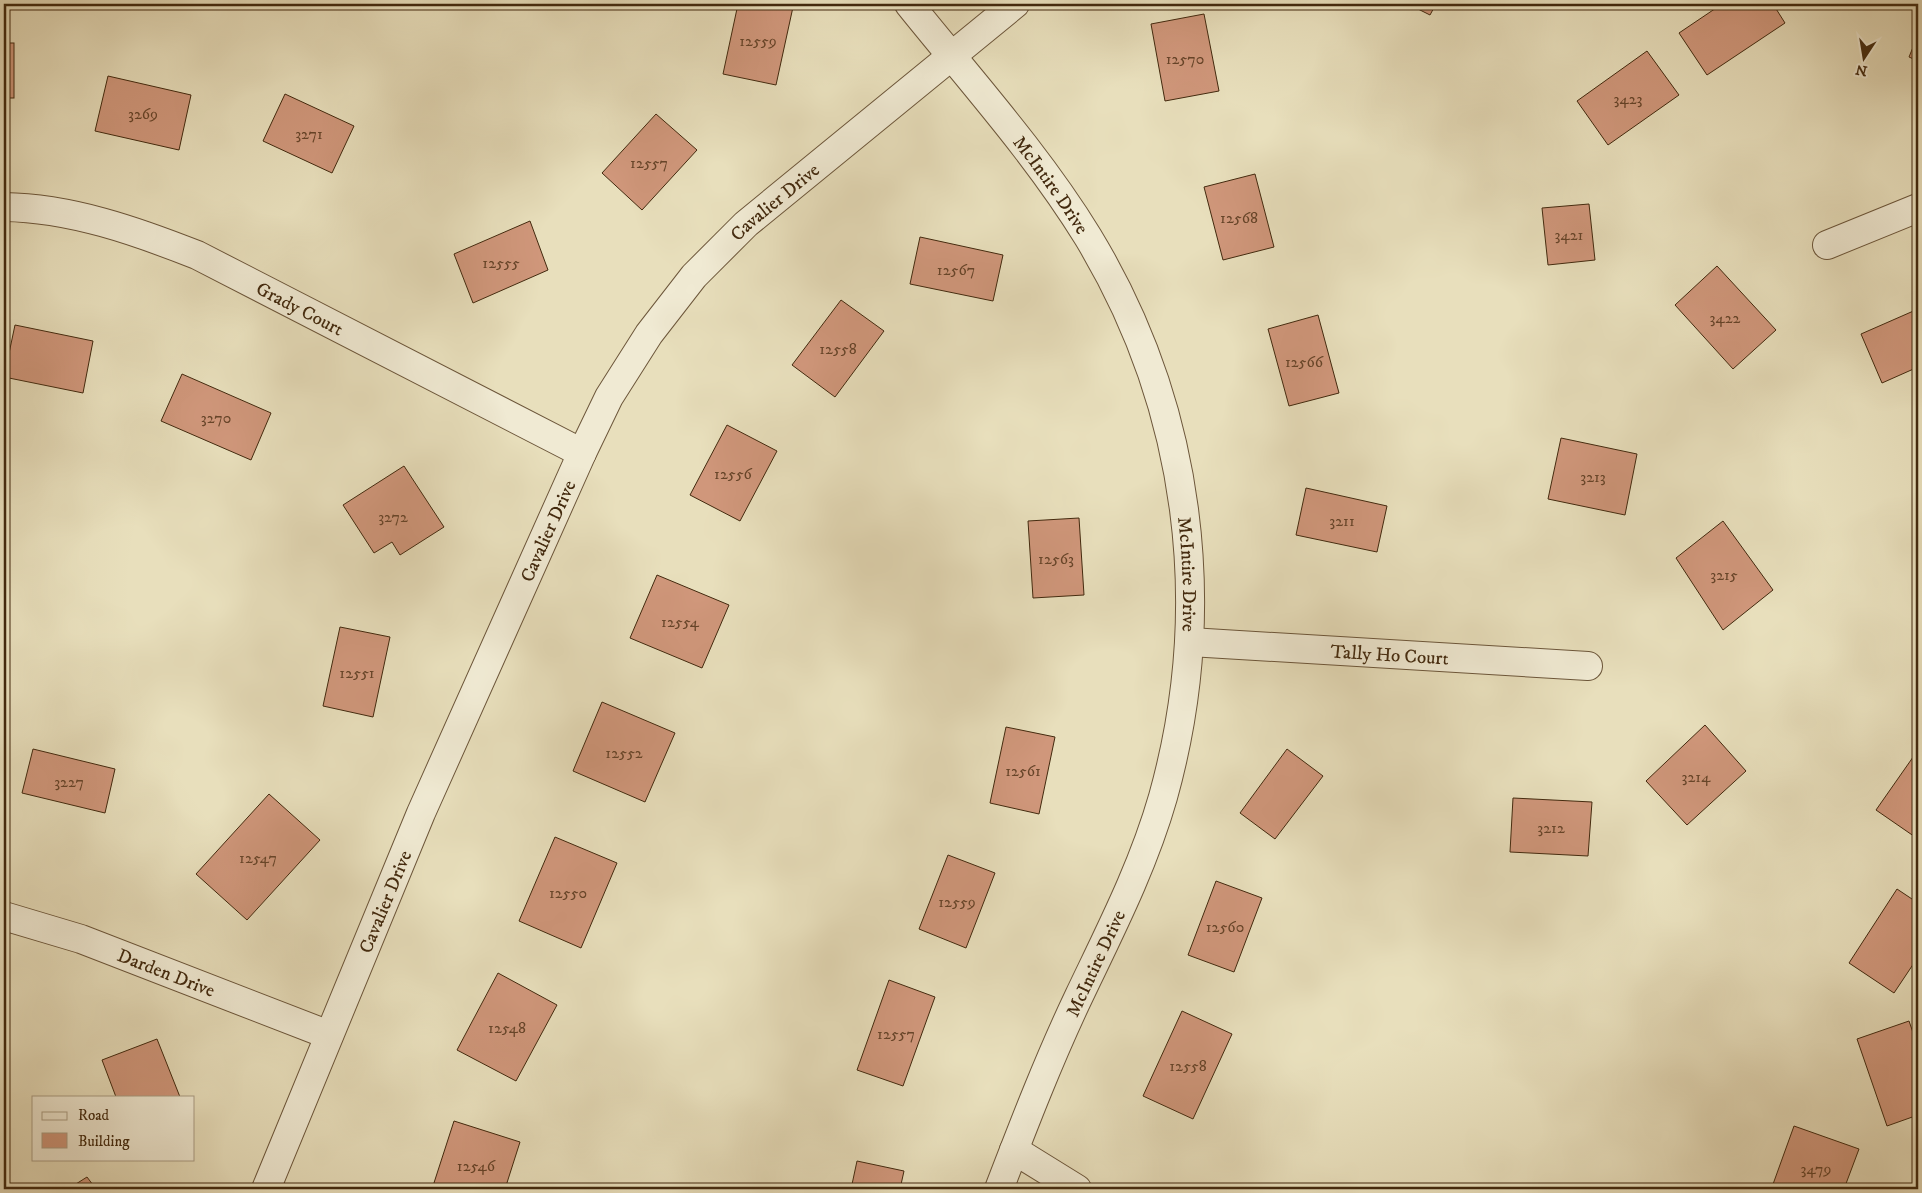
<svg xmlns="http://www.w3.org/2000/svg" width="1922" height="1193" font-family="'IM FELL DW Pica',serif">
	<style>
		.building { fill: #d0977b; stroke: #42290e }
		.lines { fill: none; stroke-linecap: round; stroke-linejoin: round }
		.minor-casing { stroke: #6c563a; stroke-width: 30 }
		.minor { stroke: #f0ead3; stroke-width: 28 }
		.labels { text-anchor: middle; stroke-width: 4; stroke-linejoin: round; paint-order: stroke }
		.number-label { font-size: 16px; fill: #664429 }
		.street-label { font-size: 19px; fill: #42290e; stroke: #f0ead3 }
	</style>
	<rect width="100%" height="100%" fill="#e8dfbc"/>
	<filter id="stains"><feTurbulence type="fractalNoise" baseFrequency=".004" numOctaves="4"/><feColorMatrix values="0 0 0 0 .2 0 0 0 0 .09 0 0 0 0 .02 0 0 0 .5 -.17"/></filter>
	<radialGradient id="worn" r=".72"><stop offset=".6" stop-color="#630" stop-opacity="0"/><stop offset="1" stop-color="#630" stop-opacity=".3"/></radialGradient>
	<!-- building -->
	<g class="building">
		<path d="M738,4H779L793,7L776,85L723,74Z"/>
		<path d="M1408,4H1436L1430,15Z"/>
		<path d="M1722,4H1773L1785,23L1707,75L1679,33Z"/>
		<path d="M1204,14L1219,91L1165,101L1151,24Z"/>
		<path d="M1918,35V61L1909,57Z"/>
		<rect x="4" y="43" width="10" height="55"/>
		<path d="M1647,51L1679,95L1608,145L1577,101Z"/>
		<path d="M108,76L191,95L179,150L95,131Z"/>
		<path d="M285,94L354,126L332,173L263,141Z"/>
		<path d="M656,114L697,150L642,210L602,173Z"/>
		<path d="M1255,174L1274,247L1223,260L1204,187Z"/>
		<path d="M1589,204L1595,260L1548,265L1542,208Z"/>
		<path d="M530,221L548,270L473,303L454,254Z"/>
		<path d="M920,237L1003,255L993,301L910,284Z"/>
		<path d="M1717,266L1776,330L1733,369L1675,305Z"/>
		<path d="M841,300L884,331L835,397L792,365Z"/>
		<path d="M1918,309V367L1882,383L1861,334Z"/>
		<path d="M1318,315L1339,393L1289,406L1268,329Z"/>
		<path d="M15,325L93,341L83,393L4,377Z"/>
		<path d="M182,374L271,413L251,460L161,421Z"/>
		<path d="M727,425L777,451L740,521L690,495Z"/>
		<path d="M1561,438L1637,454L1625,515L1548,499Z"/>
		<path d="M404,466L444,527L400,555L392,542L374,553L343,505Z"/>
		<path d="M1306,488L1387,506L1377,552L1296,535Z"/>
		<path d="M1079,518L1084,595L1033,598L1028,521Z"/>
		<path d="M1723,521L1773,590L1723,630L1676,558Z"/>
		<path d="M657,575L729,605L702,668L630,638Z"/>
		<path d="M340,627L390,637L373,717L323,706Z"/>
		<path d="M602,702L675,733L645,802L573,771Z"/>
		<path d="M1705,725L1746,771L1687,825L1646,781Z"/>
		<path d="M1006,727L1055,737L1039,814L990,803Z"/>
		<path d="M33,749L115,769L105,813L22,793Z"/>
		<path d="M1287,749L1323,776L1275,839L1240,813Z"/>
		<path d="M1918,750V839L1876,810Z"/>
		<path d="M269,794L320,840L247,920L196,874Z"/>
		<path d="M1513,798L1592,802L1588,856L1510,852Z"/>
		<path d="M555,837L617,863L581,948L519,921Z"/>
		<path d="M948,855L995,873L966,948L919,929Z"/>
		<path d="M1216,881L1262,898L1234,972L1188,955Z"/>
		<path d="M1897,889L1918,903V957L1894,993L1849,963Z"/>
		<path d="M498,973L557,1005L516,1081L457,1050Z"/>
		<path d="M889,980L935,997L903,1086L857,1070Z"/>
		<path d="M1182,1011L1232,1034L1193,1119L1143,1096Z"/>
		<path d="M1909,1021L1918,1047V1115L1887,1126L1857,1039Z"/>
		<path d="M157,1039L180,1097H116L102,1060Z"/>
		<path d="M454,1121L520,1142L505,1189H432Z"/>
		<path d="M1794,1126L1859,1149L1844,1189H1778L1772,1187Z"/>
		<path d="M857,1161L904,1171L900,1189H851Z"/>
		<path d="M87,1177L96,1189H68Z"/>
	</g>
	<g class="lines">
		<defs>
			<g id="minor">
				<path id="s1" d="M909,4C970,80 1037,154 1088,237C1191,407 1216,607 1163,797C1143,867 1110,931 1079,996C1049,1059 1024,1124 999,1189"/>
				<path id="s2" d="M4,207C71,208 136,231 197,255L582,453"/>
				<path d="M1827,245L1918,208"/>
				<path id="s3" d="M1190,642L1588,666"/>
				<path id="s4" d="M4,916L81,939L329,1035"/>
				<path d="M1014,1150L1077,1189"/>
				<path id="s5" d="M266,1189L421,813L582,453L609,397L649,334L694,276L746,224L1015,4"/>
			</g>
		</defs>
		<!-- minor casing -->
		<use href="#minor" class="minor-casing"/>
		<!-- minor -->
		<use href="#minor" class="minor"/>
	</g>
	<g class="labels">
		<!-- number labels -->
		<g class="number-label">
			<text x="758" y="46">12559</text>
			<text x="1185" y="64">12570</text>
			<text x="1628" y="104">3423</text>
			<text x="143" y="119">3269</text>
			<text x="309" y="139">3271</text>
			<text x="649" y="168">12557</text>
			<text x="1239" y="223">12568</text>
			<text x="1569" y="240">3421</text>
			<text x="501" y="268">12555</text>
			<text x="956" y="275">12567</text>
			<text x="1725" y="323">3422</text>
			<text x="838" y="354">12558</text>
			<text x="1304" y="367">12566</text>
			<text x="216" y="423">3270</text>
			<text x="733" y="479">12556</text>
			<text x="1593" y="482">3213</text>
			<text x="393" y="522">3272</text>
			<text x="1342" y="526">3211</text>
			<text x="1056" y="564">12563</text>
			<text x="1724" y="580">3215</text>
			<text x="680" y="627">12554</text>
			<text x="357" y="678">12551</text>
			<text x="624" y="758">12552</text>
			<text x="1023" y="776">12561</text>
			<text x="1696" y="782">3214</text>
			<text x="69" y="787">3227</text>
			<text x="1551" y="833">3212</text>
			<text x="258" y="863">12547</text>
			<text x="568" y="898">12550</text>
			<text x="957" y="907">12559</text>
			<text x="1225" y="932">12560</text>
			<text x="507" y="1033">12548</text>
			<text x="896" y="1039">12557</text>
			<text x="1188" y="1071">12558</text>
			<text x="476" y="1171">12546</text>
			<text x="1816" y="1174">3479</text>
		</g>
		<!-- street labels -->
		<g class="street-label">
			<text dy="7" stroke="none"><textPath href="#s1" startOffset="230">McIntire Drive</textPath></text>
			<text dy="7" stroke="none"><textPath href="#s5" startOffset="1121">Cavalier Drive</textPath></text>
			<text dy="7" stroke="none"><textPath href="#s2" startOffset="316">Grady Court</textPath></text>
			<text dy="7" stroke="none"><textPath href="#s5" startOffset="716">Cavalier Drive</textPath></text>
			<text dy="7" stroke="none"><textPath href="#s1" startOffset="650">McIntire Drive</textPath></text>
			<text dy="7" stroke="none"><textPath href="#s3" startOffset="200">Tally Ho Court</textPath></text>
			<text dy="7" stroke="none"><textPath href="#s5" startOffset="311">Cavalier Drive</textPath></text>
			<text transform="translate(1095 963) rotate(-65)" y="7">McIntire Drive</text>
			<text dy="7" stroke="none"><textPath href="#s4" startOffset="172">Darden Drive</textPath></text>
		</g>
	</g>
	<!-- margin -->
	<rect width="1922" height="1193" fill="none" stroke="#e8dfbc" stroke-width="20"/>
	<rect x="5" y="5" width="1912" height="1183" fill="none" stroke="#42290e" stroke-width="2.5"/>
	<rect x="10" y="10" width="1902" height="1173" fill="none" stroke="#42290e"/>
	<!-- legend -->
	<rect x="32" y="1096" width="162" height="65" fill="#f0ead3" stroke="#aa9d84"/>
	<rect x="42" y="1112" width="25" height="8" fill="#f0ead3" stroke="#aa9d84"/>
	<text x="78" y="1120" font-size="15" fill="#42290e">Road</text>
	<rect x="42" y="1133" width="25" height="15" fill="#d0977b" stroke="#aa9d84"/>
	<text x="78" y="1146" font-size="15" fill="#42290e">Building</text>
	<!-- north arrow -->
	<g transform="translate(1864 58) rotate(192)" stroke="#f0ead3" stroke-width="4" paint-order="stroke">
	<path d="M0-4L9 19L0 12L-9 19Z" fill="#42290e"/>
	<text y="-8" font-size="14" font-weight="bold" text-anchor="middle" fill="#42290e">N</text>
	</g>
	<rect width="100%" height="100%" filter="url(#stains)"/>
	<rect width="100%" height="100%" fill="url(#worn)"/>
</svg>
